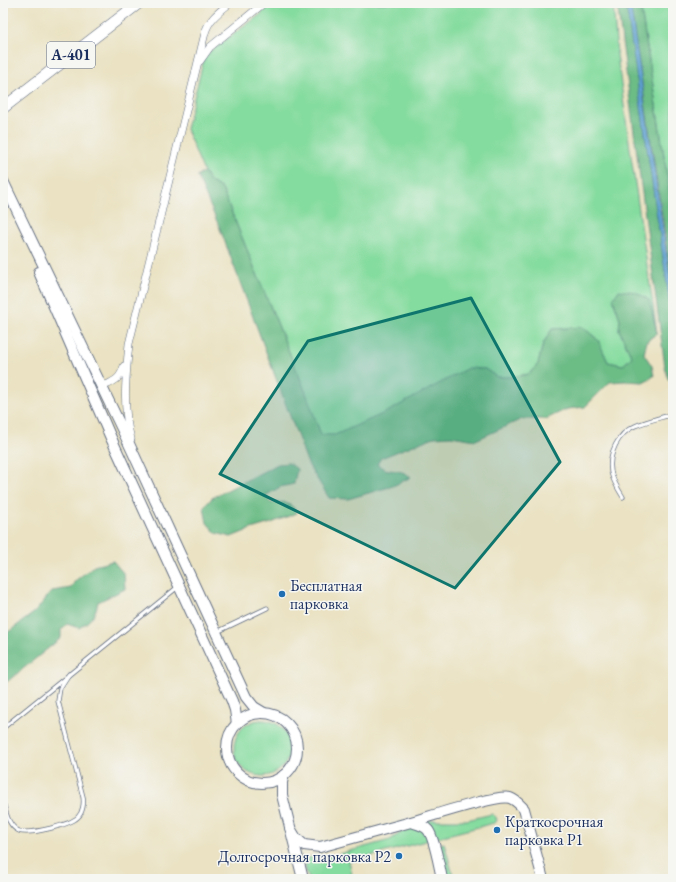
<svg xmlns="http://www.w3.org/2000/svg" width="676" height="882" font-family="'EB Garamond',serif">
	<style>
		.green { fill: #85dc9f; stroke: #50867e }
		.forest { fill: #6cbc86; stroke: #447672 }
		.water { fill: #62a8d8; stroke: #3e6c9b }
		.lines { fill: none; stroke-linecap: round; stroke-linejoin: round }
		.service-casing { stroke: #636e81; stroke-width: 5 }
		.minor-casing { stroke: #636e81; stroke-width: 8 }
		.secondary-casing { stroke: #636e81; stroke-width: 12 }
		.primary-casing { stroke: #636e81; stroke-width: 12 }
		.service { stroke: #fff; stroke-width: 3.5 }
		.minor { stroke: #fff; stroke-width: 7 }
		.secondary { stroke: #fff; stroke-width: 10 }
		.primary { stroke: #fff; stroke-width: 11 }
		.marked { fill: #0f766e; fill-opacity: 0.2; stroke: #0f766e; stroke-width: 3; stroke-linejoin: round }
		.poi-dot { fill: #1f6fb2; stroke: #f6f6f2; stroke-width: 1.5 }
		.labels { text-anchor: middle; stroke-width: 3; stroke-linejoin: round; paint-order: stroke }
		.shield { fill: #f6f6f2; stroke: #5d6b8a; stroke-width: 1 }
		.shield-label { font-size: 15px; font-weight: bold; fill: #1b2f5e }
		.poi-label { font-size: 16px; fill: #1b2f5e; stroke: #f6f6f2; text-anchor: start }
	</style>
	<rect width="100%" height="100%" fill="#f6f6f2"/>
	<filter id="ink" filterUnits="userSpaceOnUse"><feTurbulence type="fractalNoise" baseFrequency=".025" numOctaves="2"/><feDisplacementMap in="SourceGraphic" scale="8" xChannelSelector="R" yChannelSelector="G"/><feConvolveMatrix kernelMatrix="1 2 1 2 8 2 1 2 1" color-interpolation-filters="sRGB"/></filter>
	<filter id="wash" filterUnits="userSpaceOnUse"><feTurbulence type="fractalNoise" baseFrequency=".012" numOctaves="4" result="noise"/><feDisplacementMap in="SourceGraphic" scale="16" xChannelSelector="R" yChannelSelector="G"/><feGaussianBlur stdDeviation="0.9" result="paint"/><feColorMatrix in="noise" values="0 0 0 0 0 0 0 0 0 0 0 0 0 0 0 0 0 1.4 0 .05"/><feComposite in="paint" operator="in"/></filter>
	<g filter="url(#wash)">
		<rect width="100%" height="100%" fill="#eae2c2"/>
		<!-- green -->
		<g class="green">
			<path d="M271,3H613L617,55L631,156L657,333L649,300L613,299L620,319L619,330L632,357L623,365L608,362L598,340L583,327L552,329L543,344L538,364L529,374L512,377H497L485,369L468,368L387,412L335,435H321L306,393L222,189L210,181L204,172L186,129L204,59L210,51L260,15Z"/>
			<path d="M640,3H673V213Z"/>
			<circle cx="262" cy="748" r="28"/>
			<path d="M492,814L496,817L497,820L494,823L435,838L423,822L430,820H467Z"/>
			<path d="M411,826L425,831L429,840L349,862L353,879H309L305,867L307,859L315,855L332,856L390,840Z"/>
			<path d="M444,843L454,879H446L437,845Z"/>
		</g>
		<!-- forest -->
		<g class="forest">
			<path d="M617,3H626L673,325V380L668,379L665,367Z"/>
			<path d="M630,3H640L673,213V300L666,241Z"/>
			<path d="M204,172L210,181L222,189L306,393L321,435H335L387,412L468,368L485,369L497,377H512L529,374L538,364L543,344L552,329L583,327L598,340L608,362L623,365L632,357L619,330L620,319L613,299L619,290L636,292L649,300L657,333L647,341L644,354L652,366L654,376L643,382L625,381L610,382L585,407L567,409L546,419H522L476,440L451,436L434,437L381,458L377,464C389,475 397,466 411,477L393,486L348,499L329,498L308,464L219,226L197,176Z"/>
			<path d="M289,463L297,469L294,484L280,487L265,496L271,503C285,502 289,500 297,513L271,523L251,529L231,537L216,533L207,523L204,507L212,498L278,464Z"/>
			<path d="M113,561L124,574L125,589L98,602C95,616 91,620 79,628L67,624L61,630V638L3,685V636L35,612L52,591L71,588L75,581L94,566Z"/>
		</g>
		<!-- water -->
		<path class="water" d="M626,3H630L673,300V325Z"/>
	</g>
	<g filter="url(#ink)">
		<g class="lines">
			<defs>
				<g id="service">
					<path d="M623,497C618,489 613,481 611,472C608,454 618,433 635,426C647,421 660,418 673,414"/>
					<path d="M217,632L267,608"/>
					<path d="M3,728L179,586"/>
					<path d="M3,802C6,812 8,826 19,831C30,835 70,825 78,817C83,812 84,803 83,797L58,701L60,688L69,674"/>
				</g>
				<g id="minor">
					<path d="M200,61L210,47L264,3"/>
					<path d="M102,387C114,381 120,380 124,366"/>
					<path d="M131,439C122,408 126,375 129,344L205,33C209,19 219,12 230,3"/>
				</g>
				<g id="secondary">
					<path d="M3,181L124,433L246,697L254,707L264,713"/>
					<path d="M39,272L111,438L232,701L235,710L237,724"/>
					<circle cx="262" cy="748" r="35"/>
					<path d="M284,775L282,782V795L303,879"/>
					<path d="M411,822C429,817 497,794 510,798C516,800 520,805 524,809L543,879"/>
					<path d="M290,828L296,838L304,845L320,847L411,822C417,824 424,825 428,830C434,837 440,869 442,879"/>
				</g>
				<path id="primary" d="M3,108L139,3"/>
			</defs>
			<!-- service casing -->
			<use href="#service" class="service-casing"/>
			<!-- minor casing -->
			<use href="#minor" class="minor-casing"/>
			<!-- secondary casing -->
			<use href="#secondary" class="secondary-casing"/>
			<!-- primary casing -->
			<use href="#primary" class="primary-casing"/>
			<!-- service -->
			<use href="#service" class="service"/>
			<!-- minor -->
			<use href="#minor" class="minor"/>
			<!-- secondary -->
			<use href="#secondary" class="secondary"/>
			<!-- primary -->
			<use href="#primary" class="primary"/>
		</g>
	</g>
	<!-- marked area -->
	<path class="marked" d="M471,298L560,462L455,588L220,474L308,341Z"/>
	<!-- markers -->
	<g class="poi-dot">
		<circle cx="282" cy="594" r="4"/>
		<circle cx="497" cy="830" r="4"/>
		<circle cx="399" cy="856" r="4"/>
	</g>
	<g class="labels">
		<!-- shield labels -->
		<rect class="shield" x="47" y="42" width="48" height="26" rx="3"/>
		<g class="shield-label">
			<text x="71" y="60">А-401</text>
		</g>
		<!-- poi labels -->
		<g class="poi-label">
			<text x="290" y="591">Бесплатная<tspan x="290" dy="18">парковка</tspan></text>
			<text x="505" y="827">Краткосрочная<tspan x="505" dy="18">парковка P1</tspan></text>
			<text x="391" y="862" text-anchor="end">Долгосрочная парковка P2</text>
		</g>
	</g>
	<!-- margin -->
	<rect width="676" height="882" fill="none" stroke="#f6f6f2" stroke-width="16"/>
</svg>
